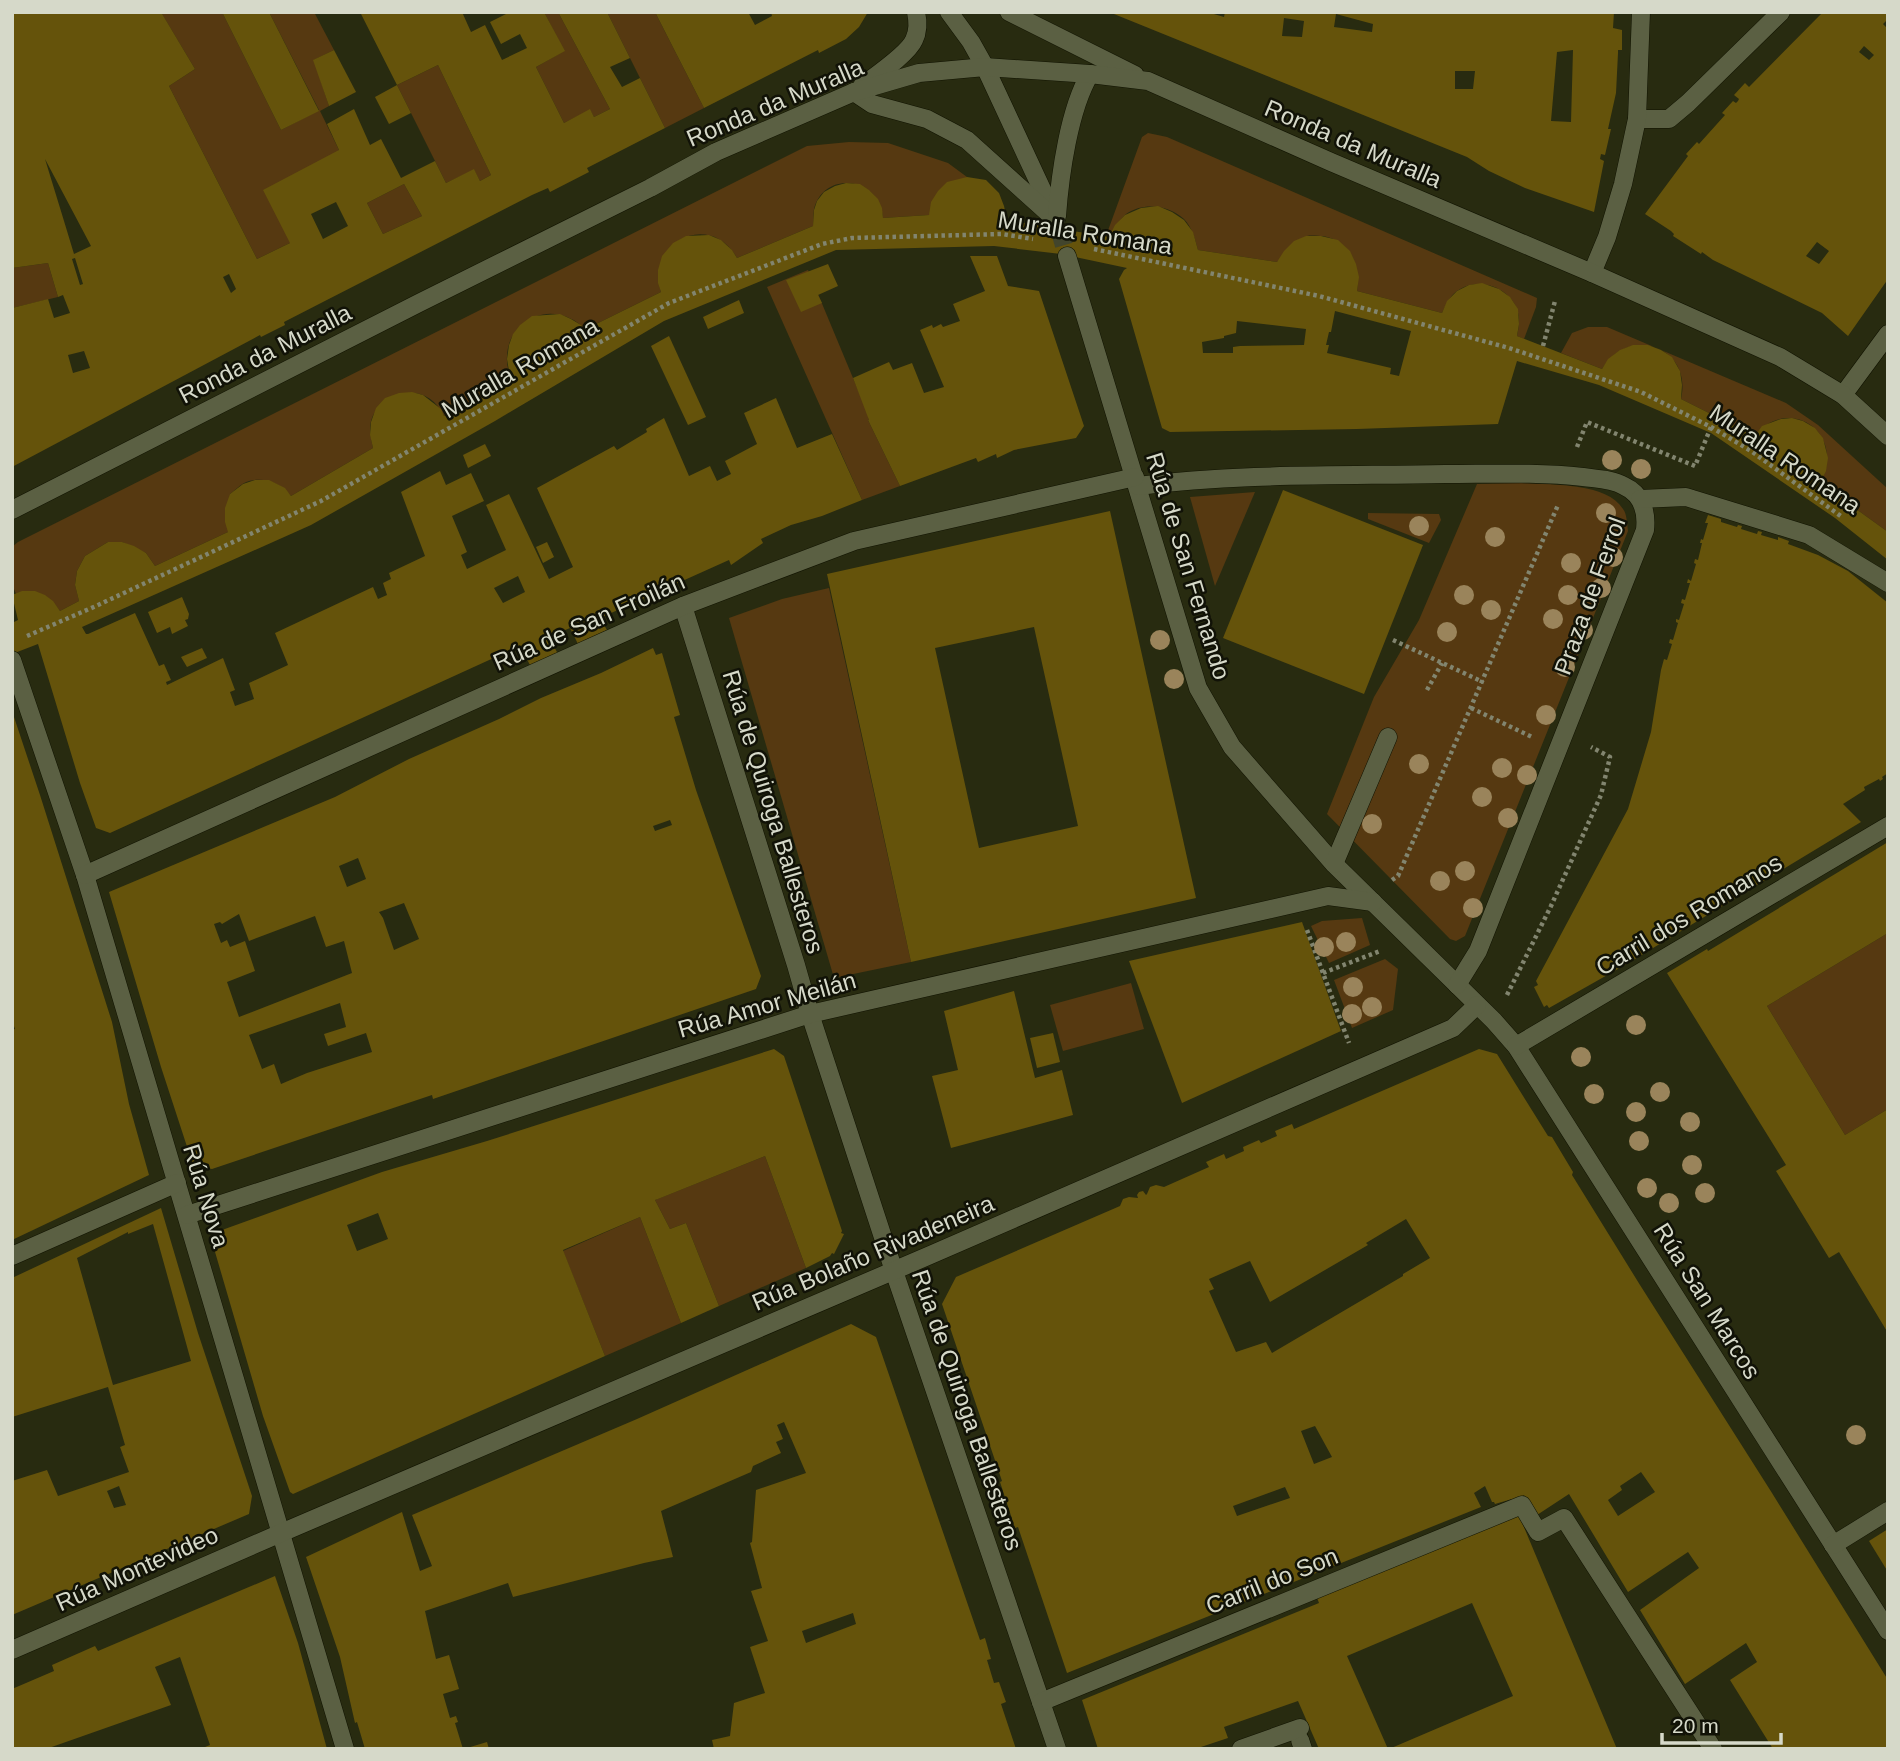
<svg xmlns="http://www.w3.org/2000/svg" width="1900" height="1761" font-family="Helvetica,sans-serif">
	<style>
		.green { fill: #563911 }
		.building { fill: #65530b; fill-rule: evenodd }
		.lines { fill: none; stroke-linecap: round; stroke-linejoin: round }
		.minor-tunnel { stroke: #42452c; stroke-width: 18; stroke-dasharray: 18 9; stroke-linecap: butt }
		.minor-casing { stroke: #111300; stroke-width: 19 }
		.path { stroke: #82856f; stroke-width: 4.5; stroke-dasharray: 3.5 3.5; stroke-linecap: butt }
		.minor { stroke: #5b6043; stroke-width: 18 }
		.tree { fill: #9a845b }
		.labels { text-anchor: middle; stroke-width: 5; stroke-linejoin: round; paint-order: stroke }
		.street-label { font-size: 24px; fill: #d6d9c9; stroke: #111207 }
	</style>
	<rect width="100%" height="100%" fill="#282b10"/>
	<!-- green -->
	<g class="green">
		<path d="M165,12H222L281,130L319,110L269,12H314L334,50L314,60L329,106L320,111L339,150L290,243L257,259L169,86L195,69L162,14Z"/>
		<path d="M544,12H558L610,109L594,117L590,110L564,123L536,67L564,51Z"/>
		<path d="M607,12H655L704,108L665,128Z"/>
		<path d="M438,65L491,175L480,181L474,170L446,183L397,85Z"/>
		<path d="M1148,133L1167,137L1537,298L1536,307L1524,339L1517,336C1519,327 1520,317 1517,309C1508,286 1477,276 1457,291C1449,297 1446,305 1442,313L1357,291C1360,265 1351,241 1323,236C1319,236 1311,235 1307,236C1300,239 1283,257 1277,262L1198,250C1195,239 1192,227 1184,219C1169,205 1143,202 1126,214C1120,219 1114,230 1109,237L1106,236L1142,137Z"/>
		<path d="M849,142L888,143L948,163L967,177L929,215L883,218C879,175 823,171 814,209C813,215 814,221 813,226L737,258C711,211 646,240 661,292L584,330C580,323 574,320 567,317C537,305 505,328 507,361C507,368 510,375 513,382L444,416C433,393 410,386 389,400C380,406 374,410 371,421C369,430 371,439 373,448L291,496C280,482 261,475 244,483C239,486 234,491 230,494L228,532L155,566L146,553L122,542H108L85,556L77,571L75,585L79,601L60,611C46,592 39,591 16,594L12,584V547L18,542L807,146Z"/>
		<path d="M404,184L422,216L383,234L367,203Z"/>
		<path d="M48,263L58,297L12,308V268Z"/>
		<path d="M808,270L868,414L869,420H868L900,486L862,500L767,287Z"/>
		<path d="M1588,327H1607L1786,403L1818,425L1888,489V532L1820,483C1848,430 1785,395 1755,436L1681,399C1693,347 1629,324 1602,369L1561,353L1572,333Z"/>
		<path d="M1522,483C1550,485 1607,482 1623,509C1627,514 1627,524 1628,531L1465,936L1456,941L1450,939L1327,814L1374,697L1419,620L1477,484Z"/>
		<path d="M1255,492L1215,586L1190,497Z"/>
		<path d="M1368,513L1439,514L1441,520L1429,543L1368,519Z"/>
		<path d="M829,588L911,962L834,978L729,618L782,599Z"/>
		<path d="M1362,918L1370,945L1329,963L1311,926L1322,921Z"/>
		<path d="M1888,933V1109L1845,1135L1767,1006Z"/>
		<path d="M1385,959L1398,969L1393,1010L1352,1028L1334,980Z"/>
		<path d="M1131,983L1144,1029L1063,1051L1050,1005Z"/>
		<path d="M765,1156L806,1268L719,1306L686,1223L670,1229L655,1200Z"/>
		<path d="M640,1217L681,1323L605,1356L563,1251Z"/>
	</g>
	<!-- building -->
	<g class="building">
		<path d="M12,12H161L195,69L169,86L257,259L290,243L263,190L339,150L327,124L354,109L370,145L381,139L401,178L435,161L446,183L474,169L480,181L491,175L438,65L397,85L360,12H445L446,14L462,12L471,32L485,25L502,60L527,48L520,34L501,44L490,22L510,12H544L565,51L536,67L564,123L590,109L594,117L610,109L558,12H607L630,58L610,67L622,87L640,78L665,128L587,168L589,172L550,192L548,188L532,195L321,303L284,322L285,325L261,337L260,335L12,467V308L48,299L54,318L70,313L63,295L58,297L48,263L12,268ZM45,159L91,246L74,254L64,221ZM404,184L422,216L383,234L367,203ZM336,202L348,226L323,239L311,214ZM75,258L83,284L80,285L72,259ZM229,274L236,289L231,293L223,277ZM84,351L90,368L73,373L68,355Z"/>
		<path d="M222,12H269L319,111L281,130Z"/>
		<path d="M655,12H748L755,25L772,16L771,12H868L859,27L846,39L819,53L818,50L704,108Z"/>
		<path d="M1109,12H1207L1224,17L1225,12H1614L1613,28L1622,30V50H1618V53L1616,93L1608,129H1611L1605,155L1601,154L1600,159L1604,161L1594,212L1525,188L1489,171L1467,157ZM1336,14L1373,24L1372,32L1334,27ZM1284,18L1304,21L1302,37L1282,36ZM1573,50L1571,122L1551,121L1557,52ZM1455,71H1475L1473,89H1455Z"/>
		<path d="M1823,12H1888V19L1883,24L1888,29V279L1848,336L1822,313L1713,260L1702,252L1701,254L1673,236L1674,234L1671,231L1645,214L1688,156L1686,154L1697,142L1699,144L1725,115L1722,113L1733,101L1736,103L1738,101L1739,99L1734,95L1745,83L1749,87ZM1864,46L1874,55L1869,60L1859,52ZM1817,242L1829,251L1819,264L1806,256Z"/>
		<path d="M334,50L356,92L329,106L313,60Z"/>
		<path d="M397,85L411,113L389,124L375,97Z"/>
		<path d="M967,177L986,180L999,193L1004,206L1007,220L1109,237L1115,225L1125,215L1141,208L1158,206L1172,212L1184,220L1193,232L1198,250L1277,262L1284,251L1294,241L1306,236H1321L1338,240L1350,251L1356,264L1359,277L1357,291L1442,313L1447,301L1457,291L1469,285L1482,283L1499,289L1510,297L1518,309L1519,324L1517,336L1602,369L1608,359L1620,350L1633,345H1648L1661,350L1672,357L1680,371L1682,385L1681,399L1755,436L1762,426L1781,419L1792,418L1803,421L1815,428L1823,438L1828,458L1826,471L1820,483L1888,532V560L1835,518L1711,433L1599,385L1517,361L1498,424L1357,429L1170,432L1162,428L1119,279L1124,270L1127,268L1061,254L994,246L836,250L664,321L495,421L311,525L82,627L86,634H88L135,613L159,666L164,664L171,680L166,682L167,685L223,658L235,690L230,692L235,706L254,699L249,683L288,665L275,633L373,587L378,599L387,595L383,583L391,579L389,573L425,556L401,492L440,471L446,485L471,473L484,501L452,516L467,552L461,555L467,569L506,550L486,505L509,494L549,579L573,567L537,488L614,446L617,450L647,432L646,429L664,418L689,476L710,466L717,481L731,474L725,461L757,444L744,413L776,398L797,448L832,434L862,500L822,516L791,525L761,539L763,543L731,565L729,560L600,618L607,630L578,644L570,628L549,637L558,654L531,667L520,646L110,833L96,828L80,783L38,644L12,654V623L18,620L12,595L22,591H35L45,595L53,601L60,611L79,601L75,585L77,571L85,556L108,542H122L134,546L146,553L155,566L228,532L225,522V508L230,494L243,484L255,480H269L285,488L291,496L373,448L370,435L371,422L376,408L385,398L399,393L412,392L423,395L441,409L444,416L513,382L509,371L507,359L509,345L513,334L520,325L532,316L560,314L571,319L581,325L584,330L661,292L658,283V270L662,256L673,243L686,236L709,235L721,240L732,250L737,258L813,226L814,210L817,201L824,192L835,186L846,183L860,184L869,190L878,199L882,208L883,218L929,215L931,202L938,191L947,182ZM1335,311L1411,331L1399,376L1390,374L1391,368L1327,353L1329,345H1326L1329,332H1331ZM1237,321L1306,329L1304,345L1240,346L1233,347V353H1203L1202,342L1224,338V336L1236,333ZM518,576L525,592L503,603L494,588Z"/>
		<path d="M970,256H997L1008,286L1039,291L1084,426L1076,438L1014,450L997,458L996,454L978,462L976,458L900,486L868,420H869L853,378L889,362L893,370L912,363L924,393L944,387L920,330L932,325L933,328L941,324L943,327L960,321L953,304L985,291Z"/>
		<path d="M828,264L838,286L818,295L822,303L801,312L786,280Z"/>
		<path d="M739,300L744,313L708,329L703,317Z"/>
		<path d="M669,336L706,417L688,425L651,346Z"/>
		<path d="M485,444L491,456L468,468L463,455Z"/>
		<path d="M1283,490L1423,545L1364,694L1223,638Z"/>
		<path d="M1110,511L1196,898L911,962L827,574ZM1034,627L1078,826L979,848L935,648Z"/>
		<path d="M1708,515L1721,519V522L1737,527L1738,525L1742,526L1741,529L1757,534L1758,531L1762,532L1761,535L1778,540V537L1789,541L1788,544L1818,555L1848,571L1888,603V773L1882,777L1883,779L1880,781L1879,779L1864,787L1865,790L1843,804L1861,822L1625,965L1549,1008L1547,1005L1544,1007L1534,987L1538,985L1536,981L1628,809L1651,732L1661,670L1664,659L1667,660L1672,644L1669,643L1670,639L1673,640L1678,623L1676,622V619L1679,620L1684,604L1681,603L1682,599L1685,600L1690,583H1687L1688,579L1691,581L1696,564L1694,563L1695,559L1698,560L1702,543H1700L1701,539L1703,540L1708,523H1705Z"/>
		<path d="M547,542L554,557L543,563L536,547Z"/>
		<path d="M182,597L189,614L188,619L185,620L188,626L172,634L170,627L157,633L148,612Z"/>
		<path d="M202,648L207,658L187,667L181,657Z"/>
		<path d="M653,648L656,655L662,653L680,715L674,717L696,790L761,976L756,989L433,1099L432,1095L212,1169L193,1165L161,1067L109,892L335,797L409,759L499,719L541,698L601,673ZM670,820L672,825L655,831L653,826ZM358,858L366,879L347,887L339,866ZM404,903L419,939L394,950L383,918L379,912ZM239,914L249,941L315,916L326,947L344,941L352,973L239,1017L227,982L255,971L245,941L230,947L227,940L221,943L214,924L220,922L222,924ZM340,1003L346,1027L324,1034L328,1046L366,1033L372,1052L307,1073L281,1084L274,1064L262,1069L249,1035Z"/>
		<path d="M13,714L40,795L112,1022L129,1104L149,1175L12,1240V1030L15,1029L12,1020Z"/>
		<path d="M1888,842V933L1767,1006L1845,1135L1888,1109V1333L1839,1252L1829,1258L1776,1171L1786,1165L1667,973L1707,949L1708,951Z"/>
		<path d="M1302,922L1341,1031L1182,1103L1129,961Z"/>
		<path d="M1014,991L1035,1078L1062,1070L1073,1115L951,1148L932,1076L958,1070L944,1011Z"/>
		<path d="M1053,1033L1060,1062L1037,1068L1030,1038Z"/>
		<path d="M774,1049L784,1056L842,1231L841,1233L844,1234L834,1254L832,1253L830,1256L806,1268L765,1156L658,1199L655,1200L670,1229L686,1223L719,1306L681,1323L640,1217L563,1250L605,1356L293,1494L290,1492L263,1416L213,1245L222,1230L382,1172L487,1141ZM378,1213L388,1239L357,1251L347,1225Z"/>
		<path d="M1479,1049L1497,1054L1548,1136L1552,1137L1573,1172L1572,1175L1640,1285L1772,1493L1888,1680V1749H1773L1730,1680L1757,1662L1746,1643L1685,1684L1640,1610L1699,1568L1688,1552L1628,1592L1569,1494L1537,1515L1524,1495L1513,1502L1512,1499L1495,1504L1494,1502H1492L1485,1486L1474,1493L1481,1507L1067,1673L1018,1527L1015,1528L1000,1482L1002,1481L942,1304L956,1277L1120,1206L1123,1199L1129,1197L1138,1198L1137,1195L1139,1192L1143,1191L1146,1195L1147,1194L1150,1187L1156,1185L1164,1187L1209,1167L1206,1162L1224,1154L1226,1159L1244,1151L1243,1147L1259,1140L1261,1143L1277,1136L1275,1131L1292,1124L1294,1129ZM1406,1219L1430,1258L1403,1274V1276L1272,1353L1266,1342L1236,1352L1209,1291L1214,1289L1209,1279L1250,1261L1270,1302L1368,1245L1366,1243ZM1315,1426L1332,1457L1314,1464L1301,1431ZM1641,1472L1655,1492L1618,1516L1608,1500L1622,1490L1620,1486ZM1285,1487L1290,1498L1237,1516L1233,1506Z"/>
		<path d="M161,1208L198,1333L252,1496L249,1514L12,1615V1481L47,1470L58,1496L129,1472L120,1447L125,1445L108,1387L12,1417V1278ZM153,1224L191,1361L113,1385L77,1258L128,1232V1234ZM119,1486L126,1505L114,1508L107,1491Z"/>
		<path d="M851,1324L876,1337L980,1640L985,1638L991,1659L987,1660L994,1683L999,1682L1006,1702L1001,1704L1016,1749H714L712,1740L730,1736L734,1703L765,1693L750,1647L768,1641L751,1591L762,1588L750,1543L752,1542L756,1490L806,1473L784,1422L777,1425L783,1439L776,1442L781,1453L753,1466L751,1472L661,1511L673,1557L644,1563L513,1597L508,1583L425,1611L436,1659L449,1655L459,1689L443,1694L450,1718L456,1716L458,1722L455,1723L463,1749H365L357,1722L355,1723L340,1657L306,1557L402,1512L420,1571L432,1566L412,1515L637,1419ZM853,1613L856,1624L806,1643L802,1631Z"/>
		<path d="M1518,1513L1617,1749H1389L1513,1696L1472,1603L1347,1656L1388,1749H1319L1298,1701L1224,1727L1228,1738L1195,1749H1098L1082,1700L1319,1603L1316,1595Z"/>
		<path d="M1888,1529V1572L1869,1541Z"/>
		<path d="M275,1576L298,1643L327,1749H200L210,1745L180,1657L155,1667L171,1705L46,1749H12V1689L54,1671L52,1665L95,1646L98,1651Z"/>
		<path d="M487,1742L489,1749H467V1748Z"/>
	</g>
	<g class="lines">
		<!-- minor-tunnel -->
		<path class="minor-tunnel" d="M1059,228L1067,256"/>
		<defs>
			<g id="minor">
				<path d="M949,12L971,42L985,67L1053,213"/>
				<path d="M1009,12L1135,75"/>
				<path d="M862,86C875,76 908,54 914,40C918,32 918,21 916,12"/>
				<path d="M854,92L872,104L927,119L967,140L1056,220"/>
				<path d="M1637,119H1669L1688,103L1781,12"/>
				<path d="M1057,216C1060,175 1069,109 1090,74"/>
				<path d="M1067,256L1198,688L1232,747L1334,864L1494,1021L1516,1046L1888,1631"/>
				<path d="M1592,273L1607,237L1623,184L1637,119L1641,12"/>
				<path d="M1843,395L1888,334"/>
				<path d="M1138,486C1239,473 1343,476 1445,474C1491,474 1537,472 1583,477C1597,479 1612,479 1624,486C1642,494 1647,512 1645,530L1478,951L1457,985"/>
				<path d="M1640,499L1686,497L1809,535L1888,583"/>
				<path d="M12,510L419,303L650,188L716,152L854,92L919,73L985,67L1090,74L1148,81L1331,162L1592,273L1780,357L1843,395L1888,436"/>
				<path d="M683,606L796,965L810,1014L894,1271L1057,1749"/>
				<path d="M12,660L85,875L345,1749"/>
				<path d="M1334,864L1388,737"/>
				<path d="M85,875L683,606L854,541L1135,477"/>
				<path d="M1516,1046L1888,826"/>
				<path d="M187,1215L810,1014L1328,896L1373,902"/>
				<path d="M12,1256L177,1183"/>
				<path d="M1833,1545L1888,1511"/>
				<path d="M12,1650L281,1533L928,1256L1453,1028L1477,1005"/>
				<path d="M1041,1702L1522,1505L1538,1532L1564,1518L1713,1749"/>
				<path d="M1300,1740L1303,1749"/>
				<path d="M1241,1749L1300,1728"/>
			</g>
		</defs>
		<!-- minor casing -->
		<use href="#minor" class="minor-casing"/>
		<!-- path -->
		<g class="path">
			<path d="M1094,249L1319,296L1509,348L1641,392L1711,427L1751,451L1842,517"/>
			<path d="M1543,346L1555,301"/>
			<path d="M1577,447L1587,422L1695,466L1711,427"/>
			<path d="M27,636L96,606L321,501L669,303L822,244L852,238L1002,234L1033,239"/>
			<path d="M1393,640L1483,682"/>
			<path d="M1427,690L1442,663"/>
			<path d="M1471,708L1532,737"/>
			<path d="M1392,880L1398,876L1558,505"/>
			<path d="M1307,930L1349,1043"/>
			<path d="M1323,973L1380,951"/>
			<path d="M1507,995L1551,906L1601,795L1610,757L1591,747"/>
		</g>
		<!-- minor -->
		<use href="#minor" class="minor"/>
	</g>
	<!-- trees -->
	<g class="tree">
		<circle cx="1612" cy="460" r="10"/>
		<circle cx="1641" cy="469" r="10"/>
		<circle cx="1606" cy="513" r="10"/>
		<circle cx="1419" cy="526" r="10"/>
		<circle cx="1495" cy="537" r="10"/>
		<circle cx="1613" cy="557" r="10"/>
		<circle cx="1571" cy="563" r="10"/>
		<circle cx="1601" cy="588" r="10"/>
		<circle cx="1464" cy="595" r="10"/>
		<circle cx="1568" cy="595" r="10"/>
		<circle cx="1491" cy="610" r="10"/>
		<circle cx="1553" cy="619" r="10"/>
		<circle cx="1583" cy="630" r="10"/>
		<circle cx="1447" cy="632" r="10"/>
		<circle cx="1160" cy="640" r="10"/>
		<circle cx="1565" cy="667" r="10"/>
		<circle cx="1174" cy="679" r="10"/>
		<circle cx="1546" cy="715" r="10"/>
		<circle cx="1419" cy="764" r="10"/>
		<circle cx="1502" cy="768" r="10"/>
		<circle cx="1527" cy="775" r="10"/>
		<circle cx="1482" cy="797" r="10"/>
		<circle cx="1508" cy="818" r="10"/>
		<circle cx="1372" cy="824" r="10"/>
		<circle cx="1465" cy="871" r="10"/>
		<circle cx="1440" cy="881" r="10"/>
		<circle cx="1473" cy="908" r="10"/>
		<circle cx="1346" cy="942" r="10"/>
		<circle cx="1324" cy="947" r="10"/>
		<circle cx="1353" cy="987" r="10"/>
		<circle cx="1372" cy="1007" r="10"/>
		<circle cx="1352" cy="1014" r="10"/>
		<circle cx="1636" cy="1025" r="10"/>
		<circle cx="1581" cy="1057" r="10"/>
		<circle cx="1660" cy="1092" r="10"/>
		<circle cx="1594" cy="1094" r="10"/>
		<circle cx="1636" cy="1112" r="10"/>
		<circle cx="1690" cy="1122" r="10"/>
		<circle cx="1639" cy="1141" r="10"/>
		<circle cx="1692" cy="1165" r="10"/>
		<circle cx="1647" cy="1188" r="10"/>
		<circle cx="1705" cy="1193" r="10"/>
		<circle cx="1669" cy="1203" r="10"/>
		<circle cx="1856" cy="1435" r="10"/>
	</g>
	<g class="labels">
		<!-- street labels -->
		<g class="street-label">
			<text transform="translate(775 103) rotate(-23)" y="8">Ronda da Muralla</text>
			<text transform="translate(1353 144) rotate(23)" y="8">Ronda da Muralla</text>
			<text transform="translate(1085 233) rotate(9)" y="8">Muralla Romana</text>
			<text transform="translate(265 354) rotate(-27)" y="8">Ronda da Muralla</text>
			<text transform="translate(520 368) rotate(-30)" y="8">Muralla Romana</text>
			<text transform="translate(1785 459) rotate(34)" y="8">Muralla Romana</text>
			<text transform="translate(1188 566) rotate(73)" y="8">Rúa de San Fernando</text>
			<text transform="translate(1590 596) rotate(-70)" y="8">Praza de Ferrol</text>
			<text transform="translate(589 622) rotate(-24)" y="8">Rúa de San Froilán</text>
			<text transform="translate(773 812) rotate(73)" y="8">Rúa de Quiroga Ballesteros</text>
			<text transform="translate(1689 915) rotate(-31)" y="8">Carril dos Romanos</text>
			<text transform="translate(767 1005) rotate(-16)" y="8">Rúa Amor Meilán</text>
			<text transform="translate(206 1196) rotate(73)" y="8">Rúa Nova</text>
			<text transform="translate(873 1253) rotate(-23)" y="8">Rúa Bolaño Rivadeneira</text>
			<text transform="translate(1707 1301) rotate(58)" y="8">Rúa San Marcos</text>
			<text transform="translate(967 1410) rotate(71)" y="8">Rúa de Quiroga Ballesteros</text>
			<text transform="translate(137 1569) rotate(-24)" y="8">Rúa Montevideo</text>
			<text transform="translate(1272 1581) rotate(-22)" y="8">Carril do Son</text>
		</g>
	</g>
	<!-- border -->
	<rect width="1900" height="1761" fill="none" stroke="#d6d9c9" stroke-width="28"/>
	<!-- scale -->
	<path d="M1662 1733v10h119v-10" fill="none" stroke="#d6d9c9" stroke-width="3.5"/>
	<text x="1672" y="1733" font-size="21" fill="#d6d9c9" stroke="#111207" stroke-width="5" paint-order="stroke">20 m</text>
</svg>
